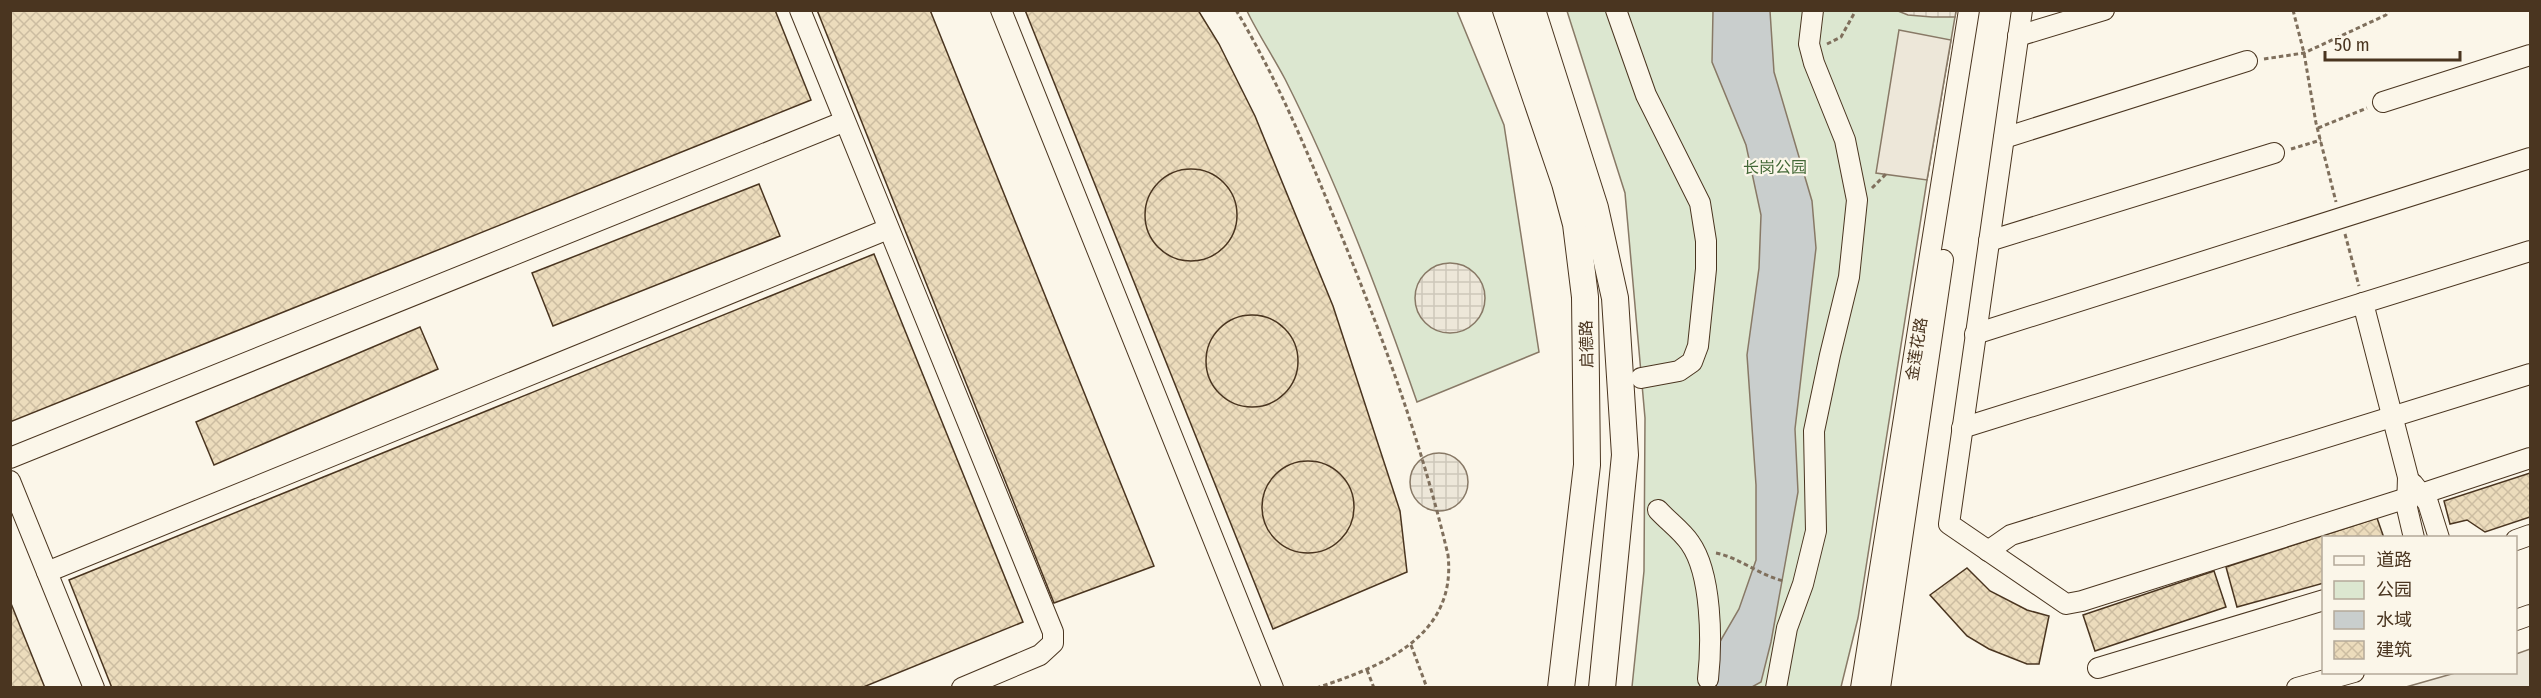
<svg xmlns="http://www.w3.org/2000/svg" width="2541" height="698" font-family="'Fira Sans Condensed','Noto Sans SC',sans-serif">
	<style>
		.green { fill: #dce7d0; stroke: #887966; stroke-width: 1.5 }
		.parking { fill: #ede7d9; stroke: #887966; stroke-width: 1.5 }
		.plaza { fill: url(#plaza-grid); stroke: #887966; stroke-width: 1.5 }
		.water { fill: #c9cecd; stroke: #887966; stroke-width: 1.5 }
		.building { fill: url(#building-cross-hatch); stroke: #4a3520; stroke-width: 1.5 }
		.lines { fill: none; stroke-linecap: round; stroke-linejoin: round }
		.minor-casing { stroke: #4a3520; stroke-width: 22 }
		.major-casing { stroke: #4a3520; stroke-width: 28 }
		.path { stroke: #7f6f5c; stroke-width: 3; stroke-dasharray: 4.5 3; stroke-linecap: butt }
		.minor { stroke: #fbf6e9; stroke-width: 20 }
		.major { stroke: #fbf6e9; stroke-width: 26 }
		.labels { text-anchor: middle; stroke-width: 4.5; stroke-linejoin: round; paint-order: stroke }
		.park-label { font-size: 16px; fill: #436837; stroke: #fbf6e9 }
		.street-label { font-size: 16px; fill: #4a3520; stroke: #fbf6e9 }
	</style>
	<defs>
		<pattern id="plaza-grid" width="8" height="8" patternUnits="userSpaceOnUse" patternTransform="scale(1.5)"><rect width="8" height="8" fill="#ede7d9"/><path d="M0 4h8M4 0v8" fill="none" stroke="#cdc7ba"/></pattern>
		<pattern id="building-cross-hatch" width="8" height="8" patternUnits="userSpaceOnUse" patternTransform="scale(1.5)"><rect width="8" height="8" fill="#ecdcbc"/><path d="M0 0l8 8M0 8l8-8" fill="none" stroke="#ccbda1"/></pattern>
	</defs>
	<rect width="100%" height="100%" fill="#fbf6e9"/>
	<!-- green -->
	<g class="green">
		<path d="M1247,11H1457L1504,125L1539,352L1417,402C1379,293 1337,182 1285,79C1273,56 1258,34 1247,11Z"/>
		<path d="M1567,11H1956L1927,180L1858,618L1841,687H1632L1644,571L1645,418L1625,193Z"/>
	</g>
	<!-- parking -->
	<g class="parking">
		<path d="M1899,30L1951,40L1927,180L1876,173Z"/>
		<path d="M2530,649V687H2406L2455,673L2516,672V654Z"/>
	</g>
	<!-- plaza -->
	<g class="plaza">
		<path d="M1898,11H1956L1955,17H1932L1908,15Z"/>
		<circle cx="1450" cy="298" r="35"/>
		<circle cx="1439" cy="482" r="29"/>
	</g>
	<!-- water -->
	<path class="water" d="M1713,11H1770L1774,72L1812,201L1816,248L1795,429L1798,492L1771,642L1761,682L1752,687H1716L1718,645L1739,609L1756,560V485L1747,355L1759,268L1761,215L1746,145L1712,62Z"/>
	<!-- building -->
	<g class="building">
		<path d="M10,10H775L811,100L10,422Z"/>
		<path d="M817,10H930L1154,566L1054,603Z"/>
		<path d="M1025,10H1198L1219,44L1255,116L1333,306L1400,511L1407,572L1273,629Z"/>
		<circle cx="1191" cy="215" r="46"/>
		<path d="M759,184L780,236L553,326L532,273Z"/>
		<path d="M874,254L1023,622L861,688H112L69,580Z"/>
		<circle cx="1252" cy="361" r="46"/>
		<path d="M420,327L438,369L214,465L196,422Z"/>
		<circle cx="1308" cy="507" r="46"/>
		<path d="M2530,473V517L2485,532L2467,520L2450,524L2444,501Z"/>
		<path d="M2377,518L2384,538H2324V583L2237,607L2226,567Z"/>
		<path d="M1967,568L1990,591L2027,610L2049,616L2039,664H2027L1989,649L1967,636L1930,595Z"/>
		<path d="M2214,571L2226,607L2095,651L2083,615Z"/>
		<path d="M10,601L45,688H10Z"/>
	</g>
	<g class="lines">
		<defs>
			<g id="minor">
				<path d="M800,10L1053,632V643L1040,655L962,688"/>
				<path d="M1001,10L1273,688"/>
				<path d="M1616,10L1646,95L1700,203L1706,241V269L1698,346L1692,362L1679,371L1641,378"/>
				<path d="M2022,10L1949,524L2066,604L2082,601L2407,498"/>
				<path d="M2018,36L2104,10"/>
				<path d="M2383,102L2530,55"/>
				<path d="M2004,138L2247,61"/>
				<path d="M1989,241L2274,153"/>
				<path d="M2363,303L2408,477L2407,508L2414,538"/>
				<path d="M1975,334L2530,158"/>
				<path d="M1962,428L2530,251"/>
				<path d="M10,458L843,122"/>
				<path d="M10,481L94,688"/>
				<path d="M2413,484L2428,503L2439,538"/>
				<path d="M2421,494L2530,458"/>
				<path d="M1658,510C1668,521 1682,531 1690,543C1712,574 1712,642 1708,679"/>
				<path d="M2516,540L2530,535"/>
				<path d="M1988,551L2011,535L2530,374"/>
				<path d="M47,572L888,229"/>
				<path d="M2516,620L2530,615"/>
				<path d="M2098,668L2324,600"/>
				<path d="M1776,688L1787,628L1803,584L1816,531L1814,431L1830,355L1849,277L1857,200L1845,140L1814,63L1809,44L1813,10"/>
				<path d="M1861,688L1969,10"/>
				<path d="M1880,688L1943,260"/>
				<path d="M2297,688L2354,672"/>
			</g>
			<g id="major">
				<path d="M1506,10L1565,183L1576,224L1585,297L1587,465L1561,688"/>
				<path d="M1532,10L1595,208L1615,298L1625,455L1602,688"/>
			</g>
		</defs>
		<!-- minor casing -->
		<use href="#minor" class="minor-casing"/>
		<!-- major casing -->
		<use href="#major" class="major-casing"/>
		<!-- path -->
		<g class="path">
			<path d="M1236,10C1276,77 1306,148 1335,220C1380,329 1421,440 1448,555C1457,637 1381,667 1316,688"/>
			<path d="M2293,10L2304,53L2316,123L2336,202"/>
			<path d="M1827,44L1841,37L1856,10"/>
			<path d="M2264,59L2304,53L2386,15L2389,10"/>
			<path d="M2318,128L2367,108"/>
			<path d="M2291,149L2321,140"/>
			<path d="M1872,188L1886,174"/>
			<path d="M2345,234L2359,286"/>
			<path d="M1716,553C1738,557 1761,576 1784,581"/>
			<path d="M1411,645L1427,688"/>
			<path d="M1367,670L1374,688"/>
		</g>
		<!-- minor -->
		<use href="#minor" class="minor"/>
		<!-- major -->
		<use href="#major" class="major"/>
	</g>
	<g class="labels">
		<!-- park labels -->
		<g class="park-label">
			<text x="1775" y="173">长岗公园</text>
		</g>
		<!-- street labels -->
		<g class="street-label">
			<text transform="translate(1586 344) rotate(-91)" y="6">启德路</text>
			<text transform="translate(1916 349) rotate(-81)" y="6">金莲花路</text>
		</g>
	</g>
	<!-- border -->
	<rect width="2541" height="698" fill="none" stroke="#4a3520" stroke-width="24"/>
	<!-- legend -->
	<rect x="2322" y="536" width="195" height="138" fill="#fbf6e9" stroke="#b4a999" stroke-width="1.5"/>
	<rect x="2334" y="556" width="30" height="9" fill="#fbf6e9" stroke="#b4a999" stroke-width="1.5"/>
	<text x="2376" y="566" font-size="18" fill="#4a3520">道路</text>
	<rect x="2334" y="581" width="30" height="18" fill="#dce7d0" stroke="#b4a999" stroke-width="1.5"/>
	<text x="2376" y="596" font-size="18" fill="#4a3520">公园</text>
	<rect x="2334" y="611" width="30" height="18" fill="#c9cecd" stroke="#b4a999" stroke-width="1.5"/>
	<text x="2376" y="626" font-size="18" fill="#4a3520">水域</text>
	<rect x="2334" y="641" width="30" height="18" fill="url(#building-cross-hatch)" stroke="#b4a999" stroke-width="1.5"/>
	<text x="2376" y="656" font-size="18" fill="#4a3520">建筑</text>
	<!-- scale -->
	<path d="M2325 51v9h135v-9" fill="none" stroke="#4a3520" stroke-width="3"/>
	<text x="2334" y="51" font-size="18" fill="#4a3520" stroke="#fbf6e9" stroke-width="4.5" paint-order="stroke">50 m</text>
</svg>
